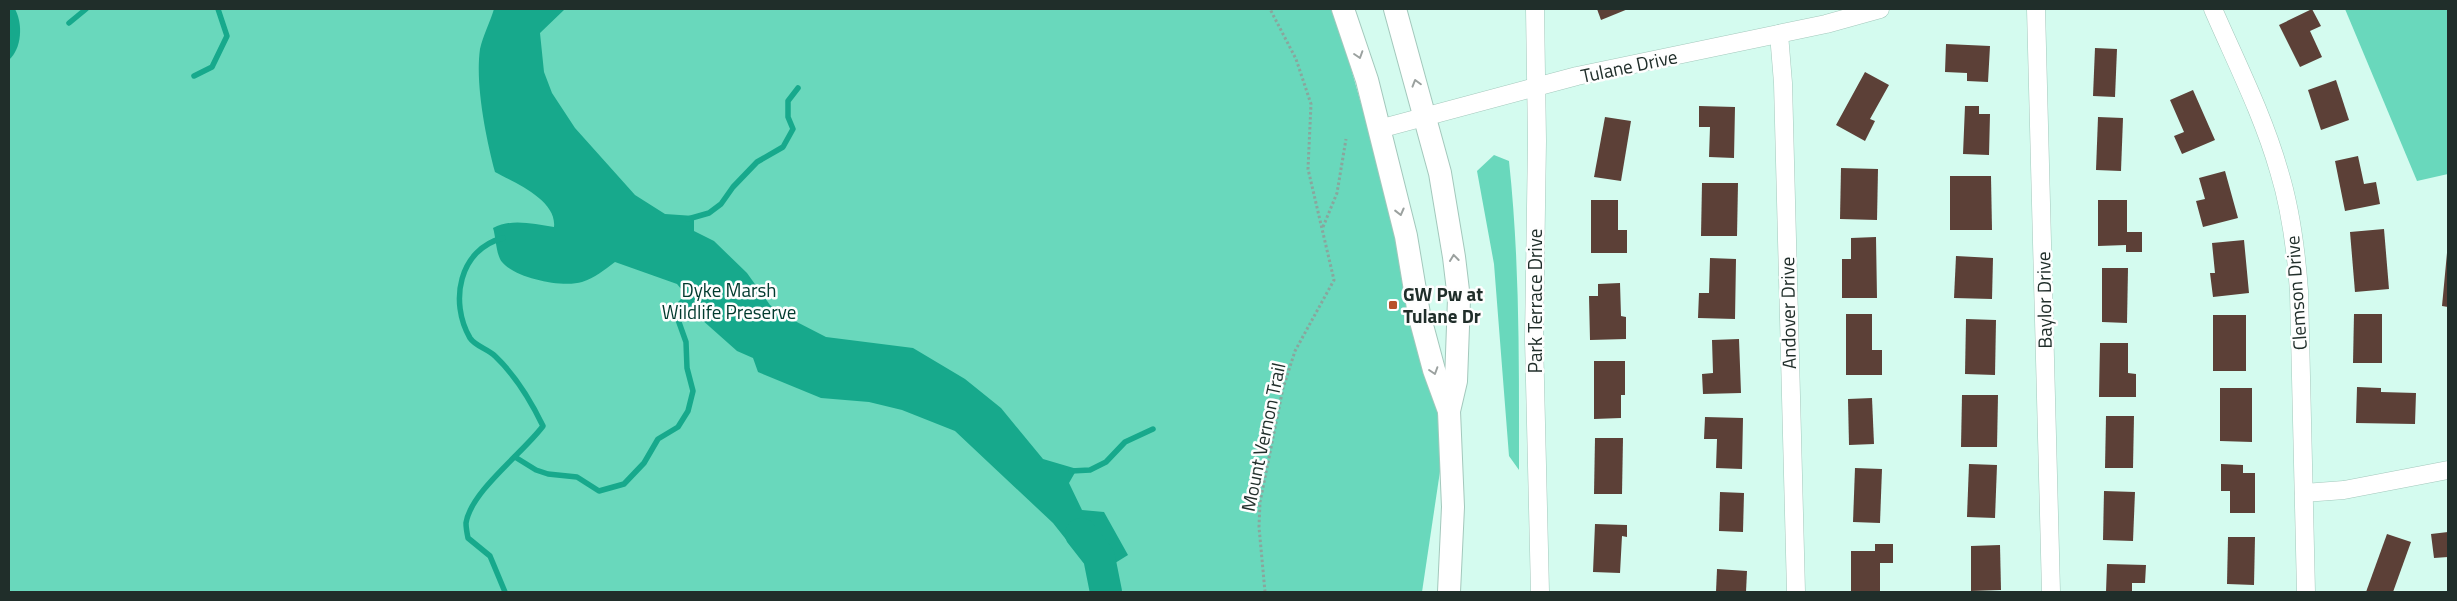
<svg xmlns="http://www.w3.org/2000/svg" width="2457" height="601" font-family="'Titillium Web',sans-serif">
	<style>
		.green { fill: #69d8bc }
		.water { fill: #17a98c }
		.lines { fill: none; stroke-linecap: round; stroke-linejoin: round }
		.stream { stroke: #17a98c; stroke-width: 5.5 }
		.river { stroke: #17a98c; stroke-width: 32 }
		.building { fill: #5c4037 }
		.minor-casing { stroke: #a3c8bc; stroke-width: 19 }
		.major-casing { stroke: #a3c8bc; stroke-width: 24 }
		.path { stroke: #89a69d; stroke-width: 3; stroke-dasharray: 2.5 2.5; stroke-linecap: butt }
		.minor { stroke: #fff; stroke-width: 18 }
		.major { stroke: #fff; stroke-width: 22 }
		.oneway { stroke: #9ba19f }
		.poi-dot { fill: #b8502b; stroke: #fefefe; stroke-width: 2 }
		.labels { text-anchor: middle; stroke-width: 5; stroke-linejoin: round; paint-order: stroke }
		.street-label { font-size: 19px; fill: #202e2a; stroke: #fefefe }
		.park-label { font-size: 19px; fill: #003a2e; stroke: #fefefe }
		.poi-label { font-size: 19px; font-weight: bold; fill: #202e2a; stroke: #fefefe; text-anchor: start }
	</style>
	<rect width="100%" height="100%" fill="#d4fbef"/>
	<!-- green -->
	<g class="green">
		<path d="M9,9H1334L1449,411L1422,592H9Z"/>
		<path d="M2345,9H2448V174L2417,181Z"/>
		<path d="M1494,155L1509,161C1520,263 1519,367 1519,470L1509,456L1494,264L1477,171Z"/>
	</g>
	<!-- water -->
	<g class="water">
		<path d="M9,9H15C23,24 22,48 9,60Z"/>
		<path d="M494,9H565L540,33L544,72L552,93L575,128L635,195L665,214L694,216V231L714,241L747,273L770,305L791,319L826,337L913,348L965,379L1001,408L1043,459L1077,469L1069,483L1082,510L1104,512L1128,555L1091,578L1087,566L1053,523L955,431L902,410L869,402L821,398L758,372L753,358L737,351L692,311L676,314L678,302L683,297L682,290L677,284L615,262C604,270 595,278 582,282C562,288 515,278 502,262C496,255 496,237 493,228C512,218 533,224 554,227C557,200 515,183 495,172C486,138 475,84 480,49C483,36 490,22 494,9Z"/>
	</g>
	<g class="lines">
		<!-- stream -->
		<g class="stream">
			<path d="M69,23L86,9"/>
			<path d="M194,76L212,67L227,36L218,9"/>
			<path d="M688,219L709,213L721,204L733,187L757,162L783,147L793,129L788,117V101L798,88"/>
			<path d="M503,238C459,249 449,302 470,338C475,346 488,349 495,356C515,375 531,401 543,426C523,453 471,491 466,523C466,527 467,533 468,538L490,556L505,592"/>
			<path d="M515,457L536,470L548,474L577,477L599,491L624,484L644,463L658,439L678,427L688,411L693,391L687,368L686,342L676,314L681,309"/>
			<path d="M1071,471L1090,470L1106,462L1125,442L1153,429"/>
		</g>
		<!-- river -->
		<path class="river" d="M1081,534L1099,557L1106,592"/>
	</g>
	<!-- building -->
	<g class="building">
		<path d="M1597,9H1628L1601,20Z"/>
		<path d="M2312,9L2321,26L2310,31L2322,57L2300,67L2279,25Z"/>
		<path d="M1946,44L1990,46L1988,82L1967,81V73L1945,72Z"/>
		<path d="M2095,48L2117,49L2115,97L2093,96Z"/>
		<path d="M1865,72L1889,85L1870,119L1875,121L1865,141L1836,125Z"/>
		<path d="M2336,80L2349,120L2321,130L2308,90Z"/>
		<path d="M2193,90L2215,140L2182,154L2174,136L2184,132L2170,100Z"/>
		<path d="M1699,106L1735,107L1734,158L1709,157L1710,127H1699Z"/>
		<path d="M1965,106H1979V114H1990L1989,155L1963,154Z"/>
		<path d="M1605,117L1631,121L1621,181L1594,177Z"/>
		<path d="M2098,117L2123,118L2121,171L2096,170Z"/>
		<path d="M2358,156L2364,184L2376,182L2380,204L2345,211L2335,161Z"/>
		<path d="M1841,168L1878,169L1877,220L1840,219Z"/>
		<path d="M2225,171L2238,218L2203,227L2196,201L2205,199L2199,178Z"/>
		<path d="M1950,176H1991L1992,230H1950Z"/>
		<path d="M1702,183H1738L1737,236H1701Z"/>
		<path d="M1591,200H1618V230H1627V253H1591Z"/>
		<path d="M2098,200H2127V232H2142V252H2126V245L2098,246Z"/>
		<path d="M2384,229L2389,289L2355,292L2350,232Z"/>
		<path d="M1876,237L1877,298H1842V259H1851V238Z"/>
		<path d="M2244,240L2249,293L2213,297L2210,273H2215L2212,243Z"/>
		<path d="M2447,253H2448V307L2442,306Z"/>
		<path d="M1956,256L1993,258L1992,299L1954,298Z"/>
		<path d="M1710,258L1736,259L1735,319L1698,318L1699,293H1709Z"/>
		<path d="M2102,268H2128L2127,323L2102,322Z"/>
		<path d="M1620,283L1621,316L1626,317V339L1590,340L1589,296H1598V284Z"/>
		<path d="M1846,314H1872V350H1882V375H1846Z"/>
		<path d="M2354,314H2382V363H2353Z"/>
		<rect x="2213" y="315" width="33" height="56"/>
		<path d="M1966,319L1996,320L1995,375L1965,374Z"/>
		<path d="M1739,339L1741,393L1703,394L1702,374L1713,373L1712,340Z"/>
		<path d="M2100,343H2128V373L2136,374V397H2099Z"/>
		<path d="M1594,361H1625V395H1621V418L1594,419Z"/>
		<path d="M2357,387L2381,388V392L2416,393L2415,424L2356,423Z"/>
		<path d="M2220,388H2252V442L2220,441Z"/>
		<path d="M1962,395H1998L1997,447H1961Z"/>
		<path d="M1872,398L1874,444L1849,445L1848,399Z"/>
		<path d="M2106,416H2134L2133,468H2105Z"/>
		<path d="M1705,417L1743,418L1742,469L1716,468L1717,439H1704Z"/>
		<path d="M1595,438H1623L1622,494H1594Z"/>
		<path d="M1969,464L1997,465L1995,518L1967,517Z"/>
		<path d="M2221,464L2243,465V473H2255V513H2230V491H2221Z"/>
		<path d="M1855,468L1882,469L1880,523L1853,522Z"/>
		<path d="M2104,491L2135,492L2133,541L2103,540Z"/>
		<path d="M1720,492L1744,493L1743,532L1719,531Z"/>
		<path d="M1595,524L1627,525V537L1622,536L1620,573L1593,572Z"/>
		<path d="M2448,532V557L2434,558L2431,534Z"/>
		<path d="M2387,534L2411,542L2393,592H2366Z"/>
		<path d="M2228,537H2255L2254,585L2227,584Z"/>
		<path d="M1875,544H1893V563H1880V592H1851V551H1875Z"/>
		<path d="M2000,545L2001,590L1971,591V546Z"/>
		<path d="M2107,564L2146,565L2145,583H2132V592H2106Z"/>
		<path d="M1717,569L1747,571L1746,592H1716Z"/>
	</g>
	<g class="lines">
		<defs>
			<g id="minor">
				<path d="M1535,9L1537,141L1534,339L1540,592"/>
				<path d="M2036,9L2051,592"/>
				<path d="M2213,9C2236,62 2263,115 2279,171C2291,210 2296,250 2299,291L2306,592"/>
				<path d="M1779,34L1783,83L1796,592"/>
				<path d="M1379,129L1577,76L1826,24L1880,9"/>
				<path d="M2304,493L2344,490L2448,470"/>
			</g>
			<g id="major">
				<path d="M1343,9L1367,80L1406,236L1419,314L1434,370L1449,411"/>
				<path d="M1395,9L1440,173L1454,257L1459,299L1456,381L1449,411L1453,507L1449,592"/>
			</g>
		</defs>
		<!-- minor casing -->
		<use href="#minor" class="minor-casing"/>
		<!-- major casing -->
		<use href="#major" class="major-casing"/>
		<!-- path -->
		<g class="path">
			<path d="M1323,227L1337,193L1346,139"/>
			<path d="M1265,592L1259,527L1260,502L1283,388L1295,351L1334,280L1308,169L1311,104L1296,59L1270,9"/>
		</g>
		<!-- minor -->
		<use href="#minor" class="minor"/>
		<!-- major -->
		<use href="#major" class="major"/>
	</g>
	<!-- one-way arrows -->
	<defs><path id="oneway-chevron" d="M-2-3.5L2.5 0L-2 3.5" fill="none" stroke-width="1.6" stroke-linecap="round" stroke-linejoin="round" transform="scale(1.25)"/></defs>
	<g class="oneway">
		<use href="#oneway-chevron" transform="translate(1359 55) rotate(72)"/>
		<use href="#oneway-chevron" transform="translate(1416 83) rotate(-106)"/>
		<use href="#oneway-chevron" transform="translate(1400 212) rotate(76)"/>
		<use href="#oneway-chevron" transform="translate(1454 258) rotate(-97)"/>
		<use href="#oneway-chevron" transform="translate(1434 371) rotate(72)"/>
	</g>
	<!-- markers -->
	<rect class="poi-dot" x="1388" y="300" width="10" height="10" rx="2.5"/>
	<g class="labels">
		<!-- street labels -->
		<g class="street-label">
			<text transform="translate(1629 66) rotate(-12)" y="7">Tulane Drive</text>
			<text transform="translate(2296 293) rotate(-94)" y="7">Clemson Drive</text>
			<text transform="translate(2044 300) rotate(-91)" y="7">Baylor Drive</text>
			<text transform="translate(1535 301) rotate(-90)" y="7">Park Terrace Drive</text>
			<text transform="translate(1788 313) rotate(-91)" y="7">Andover Drive</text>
			<text transform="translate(1263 437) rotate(-78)" y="7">Mount Vernon Trail</text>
		</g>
		<!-- park labels -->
		<g class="park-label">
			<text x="729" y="297">Dyke Marsh<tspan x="729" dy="22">Wildlife Preserve</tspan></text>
		</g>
		<!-- poi labels -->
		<g class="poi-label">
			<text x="1403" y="301">GW Pw at<tspan x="1403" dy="22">Tulane Dr</tspan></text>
		</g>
	</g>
	<!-- border -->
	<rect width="2457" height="601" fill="none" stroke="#202e2a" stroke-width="20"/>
</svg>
